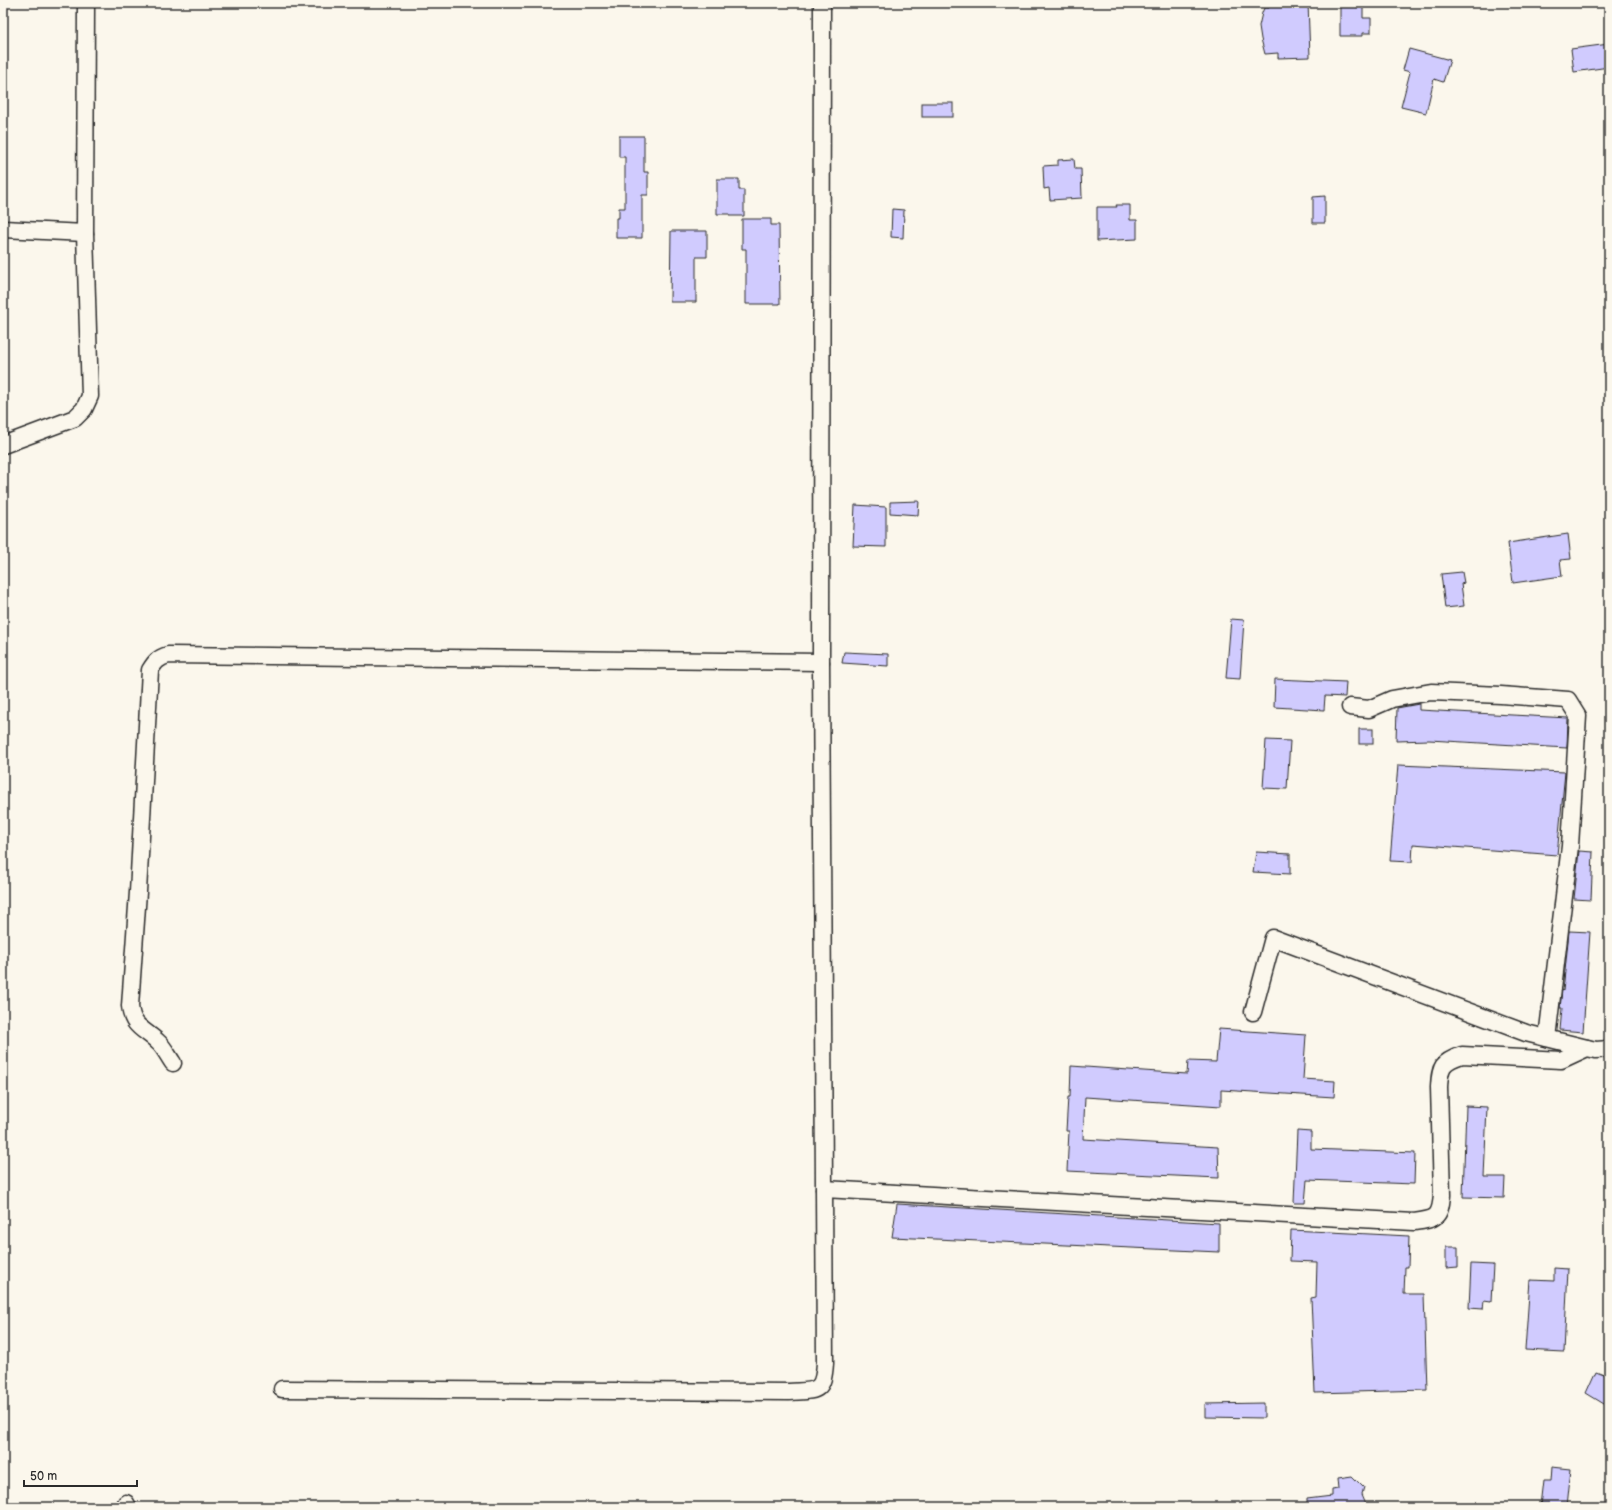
<svg xmlns="http://www.w3.org/2000/svg" width="1612" height="1510" font-family="'Balsamiq Sans',sans-serif">
	<style>
		.building { fill: #d0cbfe; stroke: #2b2b2b }
		.lines { fill: none; stroke-linecap: round; stroke-linejoin: round }
		.minor-casing { stroke: #2b2b2b; stroke-width: 19 }
		.minor { stroke: #fbf7ec; stroke-width: 16 }
	</style>
	<rect width="100%" height="100%" fill="#fbf7ec"/>
	<filter id="ink" filterUnits="userSpaceOnUse"><feTurbulence type="fractalNoise" baseFrequency=".025" numOctaves="2"/><feDisplacementMap in="SourceGraphic" scale="8" xChannelSelector="R" yChannelSelector="G"/><feConvolveMatrix kernelMatrix="1 2 1 2 8 2 1 2 1" color-interpolation-filters="sRGB"/></filter>
	<g filter="url(#ink)">
		<!-- building -->
		<g class="building">
			<path d="M1269,3H1308L1310,57L1278,58V53L1265,54L1261,39L1259,26L1262,13L1264,8H1269Z"/>
			<path d="M1340,3H1363V18H1371V33H1363V36H1340Z"/>
			<path d="M1609,44V67L1574,72L1571,49Z"/>
			<path d="M1409,49L1450,60L1443,82L1434,79L1426,113L1401,107L1410,72L1403,70Z"/>
			<rect x="922" y="103" width="31" height="14"/>
			<path d="M619,136H644V172H648V195H642V238H616V218H619V208H625V157H619Z"/>
			<path d="M1074,159L1075,169H1081L1082,198L1050,200L1049,188L1044,189L1043,166L1058,165V160Z"/>
			<path d="M717,179H739V190H744V216H730V214H717Z"/>
			<path d="M1325,196V223H1313V197Z"/>
			<path d="M1116,205H1130V220H1137V239L1097,241V207H1117Z"/>
			<path d="M892,209L904,210L903,238L891,237Z"/>
			<path d="M742,219H771V225H779L780,304H746V249H742Z"/>
			<path d="M671,231H707V257H696V302H670Z"/>
			<path d="M919,501L918,515L890,513V502Z"/>
			<path d="M855,505L886,507V547L853,546Z"/>
			<path d="M1568,534L1571,559L1560,560L1562,576L1513,583L1508,543Z"/>
			<path d="M1462,572L1464,583L1461,584L1464,606L1445,608L1441,574Z"/>
			<path d="M1231,619L1244,620L1240,679L1226,678Z"/>
			<path d="M844,652L888,654V666L842,663Z"/>
			<path d="M1275,679L1346,682L1345,697L1325,696L1324,710L1274,707Z"/>
			<path d="M1419,704V710L1568,718L1567,748L1429,740L1396,741L1397,708Z"/>
			<rect x="1359" y="729" width="14" height="15"/>
			<path d="M1266,740L1290,741L1287,789L1263,788Z"/>
			<path d="M1398,765L1565,772L1557,855L1413,844L1412,862L1390,861Z"/>
			<path d="M1579,851L1593,852L1591,900L1574,899Z"/>
			<path d="M1256,852L1290,854V874L1253,872Z"/>
			<path d="M1569,931L1590,932L1583,1032L1560,1030L1562,1008H1560L1562,990L1563,991Z"/>
			<path d="M1219,1029L1306,1035L1303,1079L1335,1081L1334,1097L1221,1090V1106L1085,1097L1083,1139L1218,1147L1219,1178L1067,1171L1069,1131H1066L1068,1097H1070L1071,1066L1187,1074L1188,1061L1216,1062Z"/>
			<path d="M1466,1106L1487,1107L1484,1177H1505L1504,1198L1463,1197Z"/>
			<path d="M1297,1131L1311,1132V1149L1415,1153L1414,1184L1307,1180L1305,1203H1294Z"/>
			<path d="M897,1204L1219,1223V1252L892,1237Z"/>
			<path d="M1291,1230L1409,1236L1408,1267H1405L1404,1294H1424L1427,1390L1315,1393L1311,1298L1316,1297L1317,1262L1290,1261Z"/>
			<path d="M1446,1247H1458V1267L1446,1268Z"/>
			<path d="M1471,1264L1493,1265L1491,1302L1484,1301L1483,1309L1469,1308Z"/>
			<path d="M1554,1268L1568,1269L1564,1352L1525,1350L1530,1280L1554,1281Z"/>
			<path d="M1596,1371L1609,1376V1407L1586,1393Z"/>
			<path d="M1264,1403V1418L1205,1417V1404Z"/>
			<path d="M1552,1467L1571,1469L1567,1507H1540L1543,1481H1551Z"/>
			<path d="M1352,1476L1364,1488L1362,1495L1367,1507H1307V1499L1332,1496V1490L1339,1489L1338,1478Z"/>
		</g>
		<g class="lines">
			<defs>
				<g id="minor">
					<path d="M3,229L85,233"/>
					<path d="M3,445L75,418L84,409L90,396L85,233L86,3"/>
					<path d="M1350,707L1369,709L1392,699L1431,692L1501,695L1568,700L1578,716L1570,846L1547,1038"/>
					<path d="M1253,1012L1273,938L1526,1033L1587,1048"/>
					<path d="M173,1063C168,1056 164,1047 158,1042C145,1029 132,1028 130,1006L138,892L150,670C155,662 158,658 168,655L821,662"/>
					<path d="M824,1189L1414,1222C1436,1219 1440,1218 1442,1195L1439,1087C1440,1066 1442,1062 1462,1055L1561,1060L1587,1048L1596,1050L1609,1049"/>
					<path d="M282,1389L789,1392C816,1390 823,1394 825,1363L821,662L822,3"/>
					<path d="M126,1503L128,1507"/>
				</g>
			</defs>
			<!-- minor casing -->
			<use href="#minor" class="minor-casing"/>
			<!-- minor -->
			<use href="#minor" class="minor"/>
		</g>
	</g>
	<!-- margin -->
	<rect width="1612" height="1510" fill="none" stroke="#fbf7ec" stroke-width="16"/>
	<rect x="8" y="8" width="1596" height="1494" fill="none" stroke="#2b2b2b" stroke-width="1.5" filter="url(#ink)"/>
	<!-- scale -->
	<path d="M24 1480v6h113v-6" fill="none" stroke="#2b2b2b" stroke-width="2"/>
	<text x="30" y="1480" font-size="12" fill="#2b2b2b" stroke="#fbf7ec" stroke-width="3" paint-order="stroke">50 m</text>
</svg>
